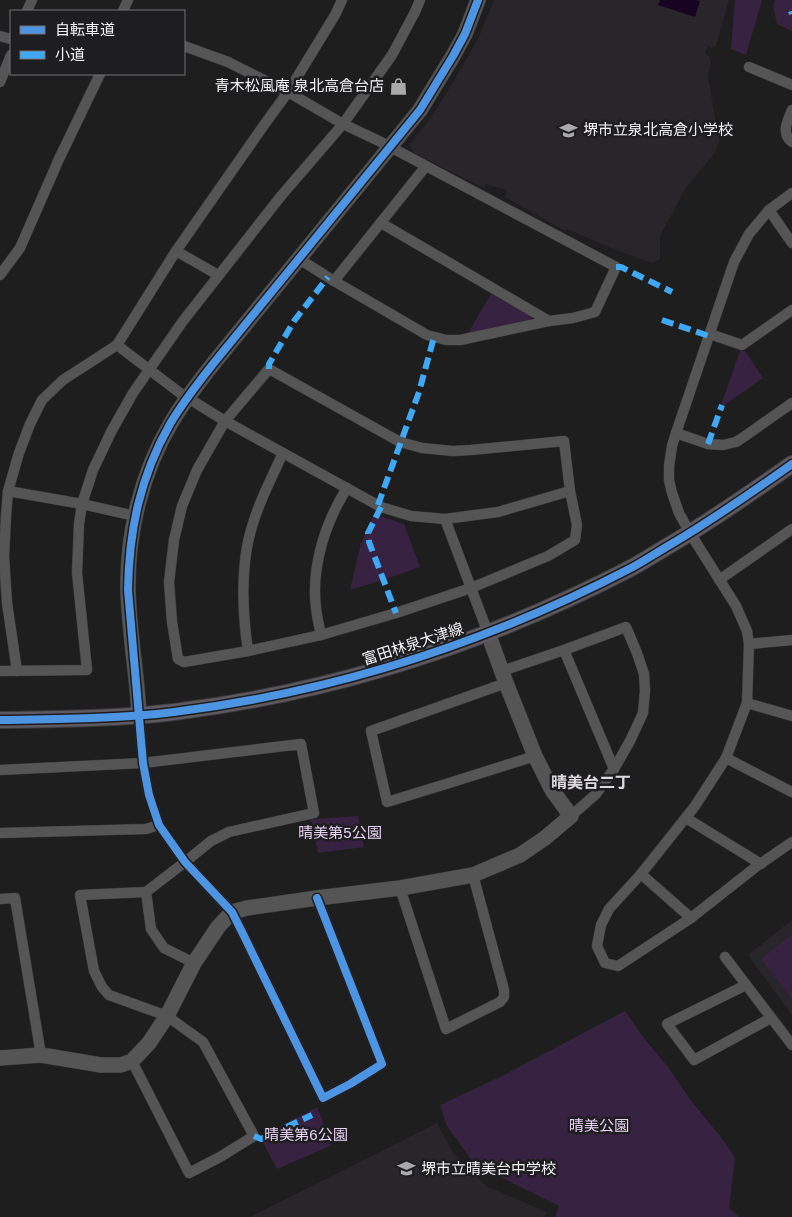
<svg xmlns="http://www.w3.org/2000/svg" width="792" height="1217" font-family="Arial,'Noto Sans JP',sans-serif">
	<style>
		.built { fill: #28252b }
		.green { fill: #372241 }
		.water { fill: #180323 }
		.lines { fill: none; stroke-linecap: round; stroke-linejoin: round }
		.street-casing { stroke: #3b3b3b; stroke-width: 11 }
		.secondary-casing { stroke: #3b3b3b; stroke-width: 16 }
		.primary-casing { stroke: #3b3b3b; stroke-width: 18 }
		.street { stroke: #565556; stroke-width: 10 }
		.secondary { stroke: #565556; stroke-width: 15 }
		.primary { stroke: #5e5860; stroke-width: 16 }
		.quiet { stroke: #3fa9f5; stroke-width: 6; stroke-dasharray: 12 6; stroke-linecap: butt }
		.cycleway-casing { stroke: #1e1d1f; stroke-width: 11 }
		.cycleway { stroke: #4d94e3; stroke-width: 8 }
		.labels { text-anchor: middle; stroke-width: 5; stroke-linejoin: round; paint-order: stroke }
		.poi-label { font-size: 15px; fill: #f5f4f5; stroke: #1e1d1f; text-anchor: start }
		.street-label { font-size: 15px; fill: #f5f4f5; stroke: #1e1d1f }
		.park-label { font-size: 15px; fill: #ead2f7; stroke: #1e1d1f }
		.neighbourhood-label { font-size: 16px; font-weight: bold; fill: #dcdadd; stroke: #1e1d1f }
	</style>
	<rect width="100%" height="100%" fill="#1e1e1e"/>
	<!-- built -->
	<g class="built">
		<path d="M494,0H729L716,46L712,48L708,46L705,54L709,56L711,62L708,75L719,142L714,154L685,189L660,236V259L652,263L611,248L567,229L565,231L505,197L507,190L486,184L484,188L414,153L409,145L430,119L450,87L478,39Z"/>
		<path d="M792,920V1015L748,955Z"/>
		<path d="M437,1123L453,1153L486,1186L547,1212L545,1217H250Z"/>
	</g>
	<!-- green -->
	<g class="green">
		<path d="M735,0H762L746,55L731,49Z"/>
		<path d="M775,0H792V31L777,24L773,6Z"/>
		<path d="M491,294L531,316V318L530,322L468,333Z"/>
		<path d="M740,351H745L763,378L723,406L721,405Z"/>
		<path d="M374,514L404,524L420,567L383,580L350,590L361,543Z"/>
		<path d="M358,816L364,847L318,853L311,819Z"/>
		<path d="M792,934V999L761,959Z"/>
		<path d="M625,1011L643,1037L668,1067L692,1102L724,1141L735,1158L729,1208L739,1217H555L559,1206L512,1183L472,1161L447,1126L440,1105L502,1076Z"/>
		<path d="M317,1107L332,1145L277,1169L260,1137Z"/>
	</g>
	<!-- water -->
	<path class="water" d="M660,0H696L700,1L695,17L658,5Z"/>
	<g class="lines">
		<defs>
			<g id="street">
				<path d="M27,11L32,0"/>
				<path d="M123,11L128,0"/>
				<path d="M0,36L11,39"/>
				<path d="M184,46L228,62L288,92L343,124L381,142L616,267L595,312L573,318L549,321L460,340H446L427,335L334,281L426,166"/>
				<path d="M749,67L792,85"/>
				<path d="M0,82L11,55"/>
				<path d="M792,110C787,121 781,134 792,142"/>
				<path d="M792,193L769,210L749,234L734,262L676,433L672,446L669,466V480L672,493L679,513L690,533L736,606L747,631L749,644L747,703L726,758L695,806L641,874L609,909L601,925L597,946L605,963L618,966L691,918L757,866L792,842"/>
				<path d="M769,210L792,243"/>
				<path d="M381,223L549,321"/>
				<path d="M176,251L218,275"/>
				<path d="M299,259L334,281"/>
				<path d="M0,275L20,248L59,159L100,74"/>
				<path d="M710,334L742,345L792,310"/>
				<path d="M117,345L180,393L225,421L381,507L411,516L445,519L498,512L570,491"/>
				<path d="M269,369L400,442L422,448L453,451L471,450L564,441L570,491L577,525L575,540L548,556L471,588L396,613L321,635L248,651L184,662L178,659L172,622L169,582L174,540L182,506L197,470L225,421Z"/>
				<path d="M676,433L708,444L723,445L736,442L748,434L792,403"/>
				<path d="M8,491L82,504L135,516"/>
				<path d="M445,519L488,633"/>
				<path d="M719,580L792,529"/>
				<path d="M321,635C319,626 317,617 316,608C311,567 325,523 347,488"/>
				<path d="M749,644L792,640"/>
				<path d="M564,650L614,769"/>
				<path d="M248,651C243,617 241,582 247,547C253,514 269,483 283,453"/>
				<path d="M0,671L87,670L77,573L79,524L82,504L93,470L111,432L133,393L183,321L281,196L343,124L392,55L415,12L420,0"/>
				<path d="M17,671L7,603L4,557L6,516L8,491L19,453L30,424L42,400L63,380L117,345L176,251L264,125L288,92L335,15L342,0"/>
				<path d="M502,671L564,650L626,627L637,653L644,674L645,691L643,713L630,741L614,769L596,794L571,816"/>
				<path d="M506,683L371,731L387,802L446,784L535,756"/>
				<path d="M747,703L792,716"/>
				<path d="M139,715L143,763L149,795L159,825L185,862L232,912L243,934L323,1098L350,1084L382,1064L317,898"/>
				<path d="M726,758L792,792"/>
				<path d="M0,770L143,763L301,744L314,813L229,832L211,841L185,862L146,892L80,895L94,971L102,987L109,995L167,1016L203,1042L254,1136L220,1157L189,1173L132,1061"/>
				<path d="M686,818L761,864"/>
				<path d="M0,833L146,829L159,825"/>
				<path d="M641,874L691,918"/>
				<path d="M400,888L446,1029L500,1002L504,997V990L473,875"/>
				<path d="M146,892L151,929L164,948L194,963"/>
				<path d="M0,899L15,898L41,1055"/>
				<path d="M725,957L792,1045"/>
				<path d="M746,985L667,1024L694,1060L771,1018"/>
			</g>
			<g id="secondary">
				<path d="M139,715C137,673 129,632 128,590C127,532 142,472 171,423C183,402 198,383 213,364L420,110L453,56L465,34L478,0"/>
				<path d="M0,1058L41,1055L101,1065H121L132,1061L149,1043L167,1016L194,963L218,927L232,912L247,908L317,898L400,888L473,875L520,855L545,838L571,816L552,790L535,756L506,683L488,633"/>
			</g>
			<path id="primary" d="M0,720C58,719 117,719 174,712C334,692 489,642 631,568C644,561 656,553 668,546C711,521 751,493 792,464"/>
		</defs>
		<!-- street casing -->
		<use href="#street" class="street-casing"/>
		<!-- secondary casing -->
		<use href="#secondary" class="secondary-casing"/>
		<!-- primary casing -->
		<use href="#primary" class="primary-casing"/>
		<!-- street -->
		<use href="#street" class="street"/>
		<!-- secondary -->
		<use href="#secondary" class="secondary"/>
		<!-- primary -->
		<use href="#primary" class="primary"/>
		<!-- quiet -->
		<g class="quiet">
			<path d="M791,11L792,14"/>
			<path d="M616,267H621L672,292"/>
			<path d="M662,320L709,336"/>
			<path d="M269,369V364L294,321L328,277"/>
			<path d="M708,444L722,405"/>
			<path d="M378,505L419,392L434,337"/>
			<path d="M381,507L368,533L369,542L396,613"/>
			<path d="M254,1136L261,1139L312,1115"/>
		</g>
		<defs>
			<g id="cycleway">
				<path d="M0,720C58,719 117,719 174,712C334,692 489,642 631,568C644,561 656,553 668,546C711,521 751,493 792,464"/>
				<path d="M317,898L382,1064L350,1084L323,1098L243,934L232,912L185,862L159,825L149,795L143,763L128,590C129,530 140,477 170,424C183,402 198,383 213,364L420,110L453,56L465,34L478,0"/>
			</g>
		</defs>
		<!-- cycleway casing -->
		<use href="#cycleway" class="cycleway-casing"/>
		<!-- cycleway -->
		<use href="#cycleway" class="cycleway"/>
	</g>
	<!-- icons -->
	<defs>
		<symbol id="shop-bare" viewBox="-9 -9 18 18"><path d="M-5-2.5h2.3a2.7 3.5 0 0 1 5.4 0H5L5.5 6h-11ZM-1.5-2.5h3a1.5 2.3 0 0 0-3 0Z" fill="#aaa9aa" stroke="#1e1d1f" stroke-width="2.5" paint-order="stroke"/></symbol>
		<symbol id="school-bare" viewBox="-9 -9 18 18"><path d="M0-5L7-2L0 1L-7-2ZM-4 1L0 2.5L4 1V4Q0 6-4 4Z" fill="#aaa9aa" stroke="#1e1d1f" stroke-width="2.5" paint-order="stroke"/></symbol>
	</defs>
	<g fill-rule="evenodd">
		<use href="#shop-bare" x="386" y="74" width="25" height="25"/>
		<use href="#school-bare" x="556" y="118" width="25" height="25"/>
		<use href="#school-bare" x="394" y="1156" width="25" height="25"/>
	</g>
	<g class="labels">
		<!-- poi labels -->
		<g class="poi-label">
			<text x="384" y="91" text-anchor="end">青木松風庵 泉北高倉台店</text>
			<text x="583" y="135">堺市立泉北高倉小学校</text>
			<text x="421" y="1174">堺市立晴美台中学校</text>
		</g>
		<!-- street labels -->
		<g class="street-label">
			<text transform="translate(413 644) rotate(-18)" y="5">富田林泉大津線</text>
		</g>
		<!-- park labels -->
		<g class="park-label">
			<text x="340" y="838">晴美第5公園</text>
			<text x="599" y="1131">晴美公園</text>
			<text x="306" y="1140">晴美第6公園</text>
		</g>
		<!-- neighbourhood labels -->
		<g class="neighbourhood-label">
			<text x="591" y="788">晴美台二丁</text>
		</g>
	</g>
	<!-- legend -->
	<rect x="10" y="10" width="175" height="65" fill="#1e1d1f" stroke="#747375"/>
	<rect x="20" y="26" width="25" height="8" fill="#4d94e3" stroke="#747375"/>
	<text x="55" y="35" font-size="15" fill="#f5f4f5">自転車道</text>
	<rect x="20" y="51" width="25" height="8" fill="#3fa9f5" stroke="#747375"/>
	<text x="55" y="60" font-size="15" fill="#f5f4f5">小道</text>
</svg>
